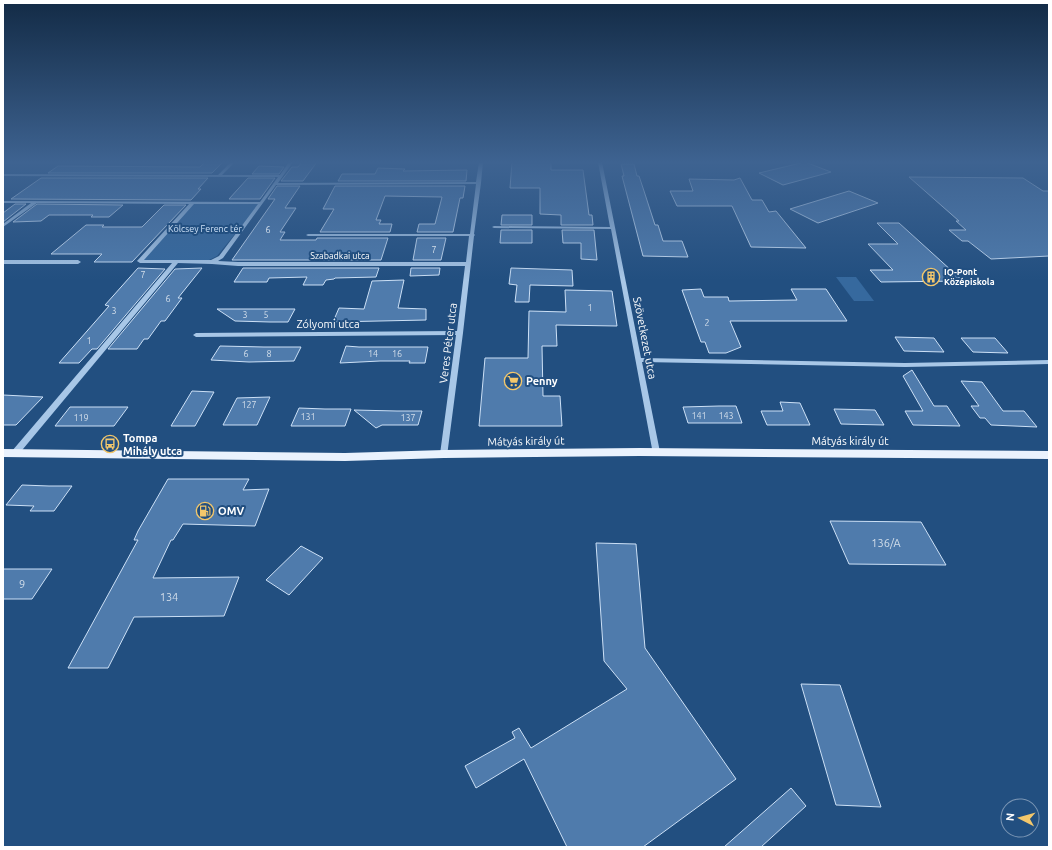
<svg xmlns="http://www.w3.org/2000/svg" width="1052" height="850" font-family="Ubuntu,sans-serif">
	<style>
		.green { fill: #36699e }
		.building { fill: #4f7bac; stroke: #cce0f6 }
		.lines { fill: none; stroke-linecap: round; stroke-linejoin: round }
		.minor { fill: #a8c7e7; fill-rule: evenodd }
		.major { fill: #eaf2fd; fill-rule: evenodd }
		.labels { text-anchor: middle; stroke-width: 4; stroke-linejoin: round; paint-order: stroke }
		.far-park-label { font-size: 9px; fill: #cce0f6; stroke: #224f80 }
		.number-label { font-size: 9px; fill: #d3deea }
		.far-street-label { font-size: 9px; fill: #fff; stroke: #224f80 }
		.far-poi-label { font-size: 9px; font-weight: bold; fill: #fff; stroke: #224f80; text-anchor: start }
		.street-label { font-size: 11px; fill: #fff; stroke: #224f80 }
		.poi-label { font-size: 11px; font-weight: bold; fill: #fff; stroke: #224f80; text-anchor: start }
		.near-number-label { font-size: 11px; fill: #d3deea }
	</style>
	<rect width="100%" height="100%" fill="#224f80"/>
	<!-- green -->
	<g class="green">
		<path d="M193,202L260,203L217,256L209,260L140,261Z"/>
		<path d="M836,277H856L874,301H854Z"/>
	</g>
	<!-- building -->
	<g class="building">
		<path d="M205,162H223L212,173H48L58,166L200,167Z"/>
		<path d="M302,162H317L303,181H281L292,167H298Z"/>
		<path d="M512,162H551V170H583L589,215H592L593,225H561V215L540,214V188H510Z"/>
		<path d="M805,162L831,172L783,185L759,173Z"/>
		<path d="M621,164H634L637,176H639L644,191L655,225H658L663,241H682L688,257L643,256L622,176H624Z"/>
		<path d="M259,166L284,167L279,174H252Z"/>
		<path d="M378,168L405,169L403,171L467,170L466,181H338L342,174H375Z"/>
		<path d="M909,177L1023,178L1043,191H1049V256L991,259L968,241H962L949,230H966L956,221H959Z"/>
		<path d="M41,178H208L198,189H201L191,200L11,199Z"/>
		<path d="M248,178H275L260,199H229Z"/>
		<path d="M740,178L752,200H762L769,212L776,211L806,248L751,247L732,206H677L670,191H693L689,179L734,180Z"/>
		<path d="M277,186H300L285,208H296L280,232H285L280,240H316L317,238H388L381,260H232L275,199H268Z"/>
		<path d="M335,186H465L463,198H460L453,232H417L419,224H435L442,197L385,196L376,220H381L379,224H392L390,232H320L334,209H323Z"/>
		<path d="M849,191L878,203L818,223L790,209Z"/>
		<path d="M15,204H26L3,222V213Z"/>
		<path d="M37,204L123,205L109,217H91L93,215H49L41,221L13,222Z"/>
		<path d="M164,205H186L132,262H94L102,254H51L86,225H104L102,227H142Z"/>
		<path d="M502,215H532V225H501Z"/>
		<path d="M877,223H899L963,281L881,282L870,270H893L868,244H898Z"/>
		<path d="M501,230H532V243H500Z"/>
		<path d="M562,230H594L597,260L581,259V243H563Z"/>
		<path d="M417,238H446L441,260H413Z"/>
		<path d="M138,268L165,269L97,349H92L79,363H59L109,306L105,305Z"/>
		<path d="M202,268L178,298H182L165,321H161L148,339H144L137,349H108L175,269Z"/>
		<path d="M243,268H379L376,277L335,278L334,279L326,280L323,285H303L307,277L269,278L267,282H234Z"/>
		<path d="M411,268H440L439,275L410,276Z"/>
		<path d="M511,268L572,270L573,286L530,285L529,302H515L517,285L509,284Z"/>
		<path d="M404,280L398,308L426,309V320L333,322L339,308L364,309L372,281Z"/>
		<path d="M701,289L704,297H728L729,301L797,300L791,289H826L847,321H730L741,347L726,353H709L705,342H701L682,290Z"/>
		<path d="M565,290L612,291L617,326L556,325L557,346H542L543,396H560L562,426H479L485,358H528L529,311L566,312Z"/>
		<path d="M217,309H295L288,322H270L235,321Z"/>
		<path d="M895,337L934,338L944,352L904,351Z"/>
		<path d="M961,338H995L1008,353L973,352Z"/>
		<path d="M220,346L264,347H301L294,361L249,362L211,360Z"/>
		<path d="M346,346L359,347H428L425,363H409L410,361H380L340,363Z"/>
		<path d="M912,370L934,406H947L960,426L913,425L905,411H923L903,376Z"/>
		<path d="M961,381L982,382L1003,411H1024L1037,427L991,425L985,418H980L971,406H979Z"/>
		<path d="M192,391L214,392L195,426H171Z"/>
		<path d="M3,395L43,397L16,425H3Z"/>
		<path d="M270,397L257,425H223L237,398Z"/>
		<path d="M780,402L800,403L810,425H767L761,411H783Z"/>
		<path d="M719,406H736L742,423H688L683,407Z"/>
		<path d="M70,407H128L114,426H55Z"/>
		<path d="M299,408L325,409H351L345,426H291Z"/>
		<path d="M834,409L875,410L884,425L841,424Z"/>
		<path d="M354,410L397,411H422L418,425H382L376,428Z"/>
		<path d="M168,479H249L243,490L269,489L255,526L183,524L173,540H171L153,578L239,577L224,616L134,617L108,668H68L138,540H134L138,531Z"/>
		<path d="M22,485L49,486H72L54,511H30L34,506L6,505Z"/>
		<path d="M830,521L921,522L946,565L849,564Z"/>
		<path d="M596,543L636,544L645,648L736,779L643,847H567L524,759L476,788L465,766L515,738L512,732L519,728L531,748L627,689L604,661Z"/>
		<path d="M301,546L323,558L289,595L266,580Z"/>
		<path d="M3,569H52L32,599H3Z"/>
		<path d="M801,684L840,685L881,807L836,805Z"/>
		<path d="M791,788L806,806L761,847H724Z"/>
	</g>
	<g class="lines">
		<!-- minor -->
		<g class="minor">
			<path d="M3,162H7L3,164Z"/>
			<path d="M231,162H235L222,175H280L289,162H293L278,183L476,182L479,162H483L481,183L474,234L475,235L474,236L463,333L447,456H441L440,454L456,335L196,337L193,335L196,333L457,331L465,266H238L212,264L178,263L18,455H12L11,453L12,451L172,263H140L137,261L189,204L37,203L3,227V224L31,203H3V201L260,202L278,177L3,176V174L218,175ZM476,184L470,234H308L306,235L308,236H469L466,262H238L218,261L223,258L276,185ZM194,204H258L219,256L211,260H144Z"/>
			<path d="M598,162H602L641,358L905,363L1049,360V364L905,367L642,362L660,452L659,454H653L611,229L494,228L492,227L494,226L610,227Z"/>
			<path d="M3,260H78L81,262L78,264H3Z"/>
		</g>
		<!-- major -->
		<path class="major" d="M640,448L1049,451V459L640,456L444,458L345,461L3,457V449L345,453L444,450Z"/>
	</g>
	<!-- sky -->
	<linearGradient id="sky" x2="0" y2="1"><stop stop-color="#132b46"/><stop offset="0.58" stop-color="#3e6391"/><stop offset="1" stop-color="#3e6391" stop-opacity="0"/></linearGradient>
	<rect width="1052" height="280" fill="url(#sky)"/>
	<!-- icons -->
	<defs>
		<symbol id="building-ring" viewBox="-11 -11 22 22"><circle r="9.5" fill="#224f80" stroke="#f3c76b" stroke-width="1.5"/><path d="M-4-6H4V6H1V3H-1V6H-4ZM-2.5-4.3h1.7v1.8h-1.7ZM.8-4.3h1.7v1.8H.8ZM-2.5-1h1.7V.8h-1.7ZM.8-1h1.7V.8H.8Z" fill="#f3c76b"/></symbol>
		<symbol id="supermarket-ring" viewBox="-11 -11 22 22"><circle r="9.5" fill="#224f80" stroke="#f3c76b" stroke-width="1.5"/><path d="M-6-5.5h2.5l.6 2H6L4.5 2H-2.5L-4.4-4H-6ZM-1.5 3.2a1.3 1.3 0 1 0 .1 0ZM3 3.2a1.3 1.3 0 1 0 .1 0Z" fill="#f3c76b"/></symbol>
		<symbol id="bus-ring" viewBox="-11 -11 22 22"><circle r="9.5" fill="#224f80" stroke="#f3c76b" stroke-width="1.5"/><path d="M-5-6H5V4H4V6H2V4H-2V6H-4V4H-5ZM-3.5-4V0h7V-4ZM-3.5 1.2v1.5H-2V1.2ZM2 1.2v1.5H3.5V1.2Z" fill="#f3c76b"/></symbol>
		<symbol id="fuel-ring" viewBox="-11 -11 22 22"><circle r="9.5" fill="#224f80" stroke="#f3c76b" stroke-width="1.5"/><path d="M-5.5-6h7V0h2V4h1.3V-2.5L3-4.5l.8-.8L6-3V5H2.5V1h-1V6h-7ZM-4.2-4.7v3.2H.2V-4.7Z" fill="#f3c76b"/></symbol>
	</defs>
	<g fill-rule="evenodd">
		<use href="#building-ring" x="921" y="267" width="20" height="20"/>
		<use href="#supermarket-ring" x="503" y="371" width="20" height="20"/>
		<use href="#bus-ring" x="100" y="434" width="20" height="20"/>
		<use href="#fuel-ring" x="195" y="501" width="20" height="20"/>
	</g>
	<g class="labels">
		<!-- far-park labels -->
		<g class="far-park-label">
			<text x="205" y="232">Kölcsey Ferenc tér</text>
		</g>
		<!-- number labels -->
		<g class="number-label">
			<text x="268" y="233">6</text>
			<text x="434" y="253">7</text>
			<text x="143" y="278">7</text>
			<text x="168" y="302">6</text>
			<text x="590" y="311">1</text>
			<text x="114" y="314">3</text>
			<text x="245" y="318">3</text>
			<text x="266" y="318">5</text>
			<text x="707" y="326">2</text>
			<text x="89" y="344">1</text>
			<text x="246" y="357">6</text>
			<text x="269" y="357">8</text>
			<text x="373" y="357">14</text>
			<text x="397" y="357">16</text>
			<text x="249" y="408">127</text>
			<text x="699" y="419">141</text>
			<text x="726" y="419">143</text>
			<text x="308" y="420">131</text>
			<text x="81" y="421">119</text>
			<text x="408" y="421">137</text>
		</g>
		<!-- far-street labels -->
		<g class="far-street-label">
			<text x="340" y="259">Szabadkai utca</text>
		</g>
		<!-- far-poi labels -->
		<g class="far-poi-label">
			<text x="944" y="275">IQ-Pont<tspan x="944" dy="10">Középiskola</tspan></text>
		</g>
		<!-- street labels -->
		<g class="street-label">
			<text x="328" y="328">Zólyomi utca</text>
			<text transform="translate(645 338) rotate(79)" y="4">Szövetkezet utca</text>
			<text transform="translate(448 343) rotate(-83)" y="4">Veres Péter utca</text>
			<text transform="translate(526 441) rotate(-1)" y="4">Mátyás király út</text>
			<text x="850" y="445">Mátyás király út</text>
		</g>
		<!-- poi labels -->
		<g class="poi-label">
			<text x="526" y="385">Penny</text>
			<text x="123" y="442">Tompa<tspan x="123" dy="13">Mihály utca</tspan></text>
			<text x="218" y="515">OMV</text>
		</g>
		<!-- near-number labels -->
		<g class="near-number-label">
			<text x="886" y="547">136/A</text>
			<text x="22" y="588">9</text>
			<text x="169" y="601">134</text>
		</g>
	</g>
	<!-- border -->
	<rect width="1052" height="850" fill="none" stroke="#ffffff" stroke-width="8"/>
	<!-- north arrow -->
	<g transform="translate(1020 818) rotate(276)"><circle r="19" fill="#224f80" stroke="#7a95b3"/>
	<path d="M0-3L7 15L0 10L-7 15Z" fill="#f3c76b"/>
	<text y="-6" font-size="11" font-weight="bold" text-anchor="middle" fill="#ffffff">N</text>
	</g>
</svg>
